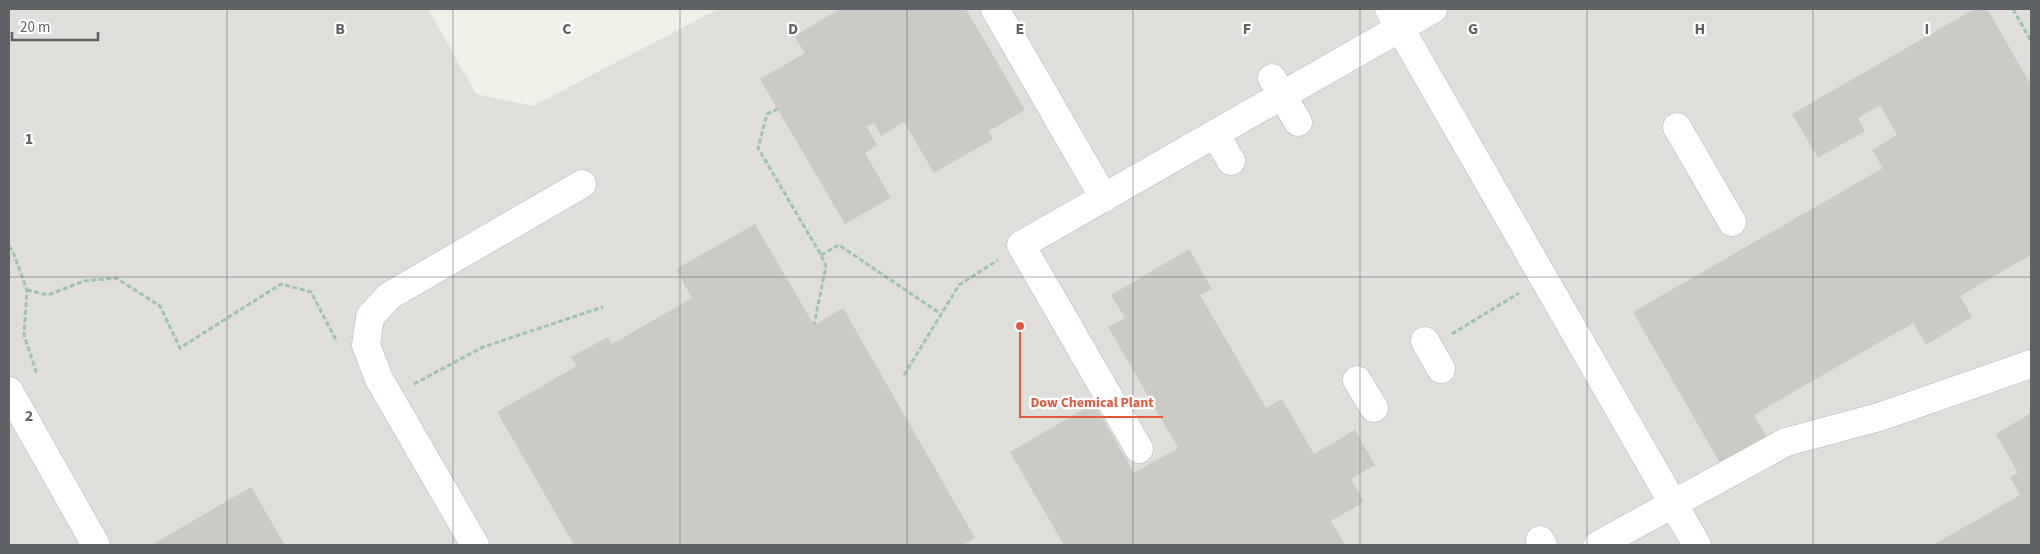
<svg xmlns="http://www.w3.org/2000/svg" width="2040" height="554" font-family="'Source Sans 3',sans-serif">
	<style>
		.industrial { fill: #dfdeda }
		.building { fill: #cccac4 }
		.lines { fill: none; stroke-linecap: round; stroke-linejoin: round }
		.minor-casing { stroke: #b5b7bb; stroke-width: 29 }
		.path { stroke: #9ec4ac; stroke-width: 3; stroke-dasharray: 5 2.5; stroke-linecap: butt }
		.minor { stroke: #fff; stroke-width: 28 }
		.grid { fill: none; stroke: #5f6267; stroke-width: 1; stroke-opacity: 0.55 }
		.grid-label { font-size: 16px; text-anchor: middle; font-weight: bold; fill: #5f6267; stroke: #fff; stroke-width: 4.5; stroke-linejoin: round; paint-order: stroke }
		.leader { fill: none; stroke: #e0593e; stroke-width: 2 }
		.callout-dot { fill: #e0593e; stroke: #fff; stroke-width: 2 }
		.callout-label { font-size: 14px; text-anchor: middle; font-weight: bold; fill: #e0593e; stroke: #fff; stroke-width: 4.5; stroke-linejoin: round; paint-order: stroke }
	</style>
	<rect width="100%" height="100%" fill="#f0efe8"/>
	<!-- industrial -->
	<path class="industrial" d="M9,9H428L476,94L533,106L718,9H2031V545H9Z"/>
	<!-- building -->
	<g class="building">
		<path d="M840,9H966L1025,110L989,131L993,139L934,173L904,122L881,136L874,123L867,127L877,145L865,153L891,198L845,224L760,79L805,53L794,36Z"/>
		<path d="M1974,9H1987L2031,85V255L1960,296L1972,317L1926,345L1913,323L1754,415L1767,437L1720,463L1633,312L1883,168L1872,150L1897,135L1880,105L1858,118L1865,131L1818,158L1792,114Z"/>
		<path d="M755,224L814,325L843,308L975,538L963,545H574L497,412L577,366L571,357L608,337L612,344L692,298L676,269Z"/>
		<path d="M1189,249L1212,289L1200,295L1266,408L1282,399L1314,454L1355,430L1375,465L1351,479L1364,502L1331,521L1345,545H1064L1010,452L1094,403L1134,473L1178,448L1108,327L1125,318L1111,295Z"/>
		<path d="M2031,413V545H1933L2020,495L2010,477L2018,473L1996,434Z"/>
		<path d="M251,487L285,545H156L155,543Z"/>
	</g>
	<g class="lines">
		<defs>
			<g id="minor">
				<path d="M995,9L1104,198"/>
				<path d="M1389,9L1697,545"/>
				<path d="M1272,78L1298,122"/>
				<path d="M1677,127L1732,222"/>
				<path d="M1215,134L1231,161"/>
				<path d="M1425,341L1441,369"/>
				<path d="M1357,380L1374,408"/>
				<path d="M9,391L96,545"/>
				<path d="M1139,449L1021,245L1433,9"/>
				<path d="M1540,540L1543,545"/>
				<path d="M475,545L379,379L366,345L370,317L389,296L582,184"/>
				<path d="M1598,545L1786,442L1879,417L2031,364"/>
			</g>
		</defs>
		<!-- minor casing -->
		<use href="#minor" class="minor-casing"/>
		<!-- path -->
		<g class="path">
			<path d="M2013,9L2031,41"/>
			<path d="M778,109L767,114L758,148L821,255L826,266L814,325"/>
			<path d="M9,246L13,252L27,290L24,335L37,374"/>
			<path d="M821,255L839,245L941,314"/>
			<path d="M27,290L48,295L84,281L116,278L160,306L180,348L281,284L311,292L337,342"/>
			<path d="M1452,334L1519,293"/>
			<path d="M904,375L959,285L998,260"/>
			<path d="M414,384L483,347L603,307"/>
		</g>
		<!-- minor -->
		<use href="#minor" class="minor"/>
	</g>
	<!-- grid -->
	<path class="grid" d="M227,9V545M453,9V545M680,9V545M907,9V545M1133,9V545M1360,9V545M1587,9V545M1813,9V545M9,277H2031"/>
	<g class="grid-label">
		<text x="340" y="34">B</text>
		<text x="567" y="34">C</text>
		<text x="793" y="34">D</text>
		<text x="1020" y="34">E</text>
		<text x="1247" y="34">F</text>
		<text x="1473" y="34">G</text>
		<text x="1700" y="34">H</text>
		<text x="1927" y="34">I</text>
		<text x="29" y="144">1</text>
		<text x="29" y="421">2</text>
	</g>
	<!-- callouts -->
	<path class="leader" d="M1020 326L1020 417H1163"/>
	<circle class="callout-dot" cx="1020" cy="326" r="5"/>
	<g class="callout-label">
		<text x="1092" y="407">Dow Chemical Plant</text>
	</g>
	<!-- border -->
	<rect width="2040" height="554" fill="none" stroke="#5f6267" stroke-width="20"/>
	<!-- scale -->
	<path d="M12 32v8h86v-8" fill="none" stroke="#5f6267" stroke-width="2.5"/>
	<text x="20" y="32" font-size="15" fill="#5f6267" stroke="#ffffff" stroke-width="4" paint-order="stroke">20 m</text>
</svg>
